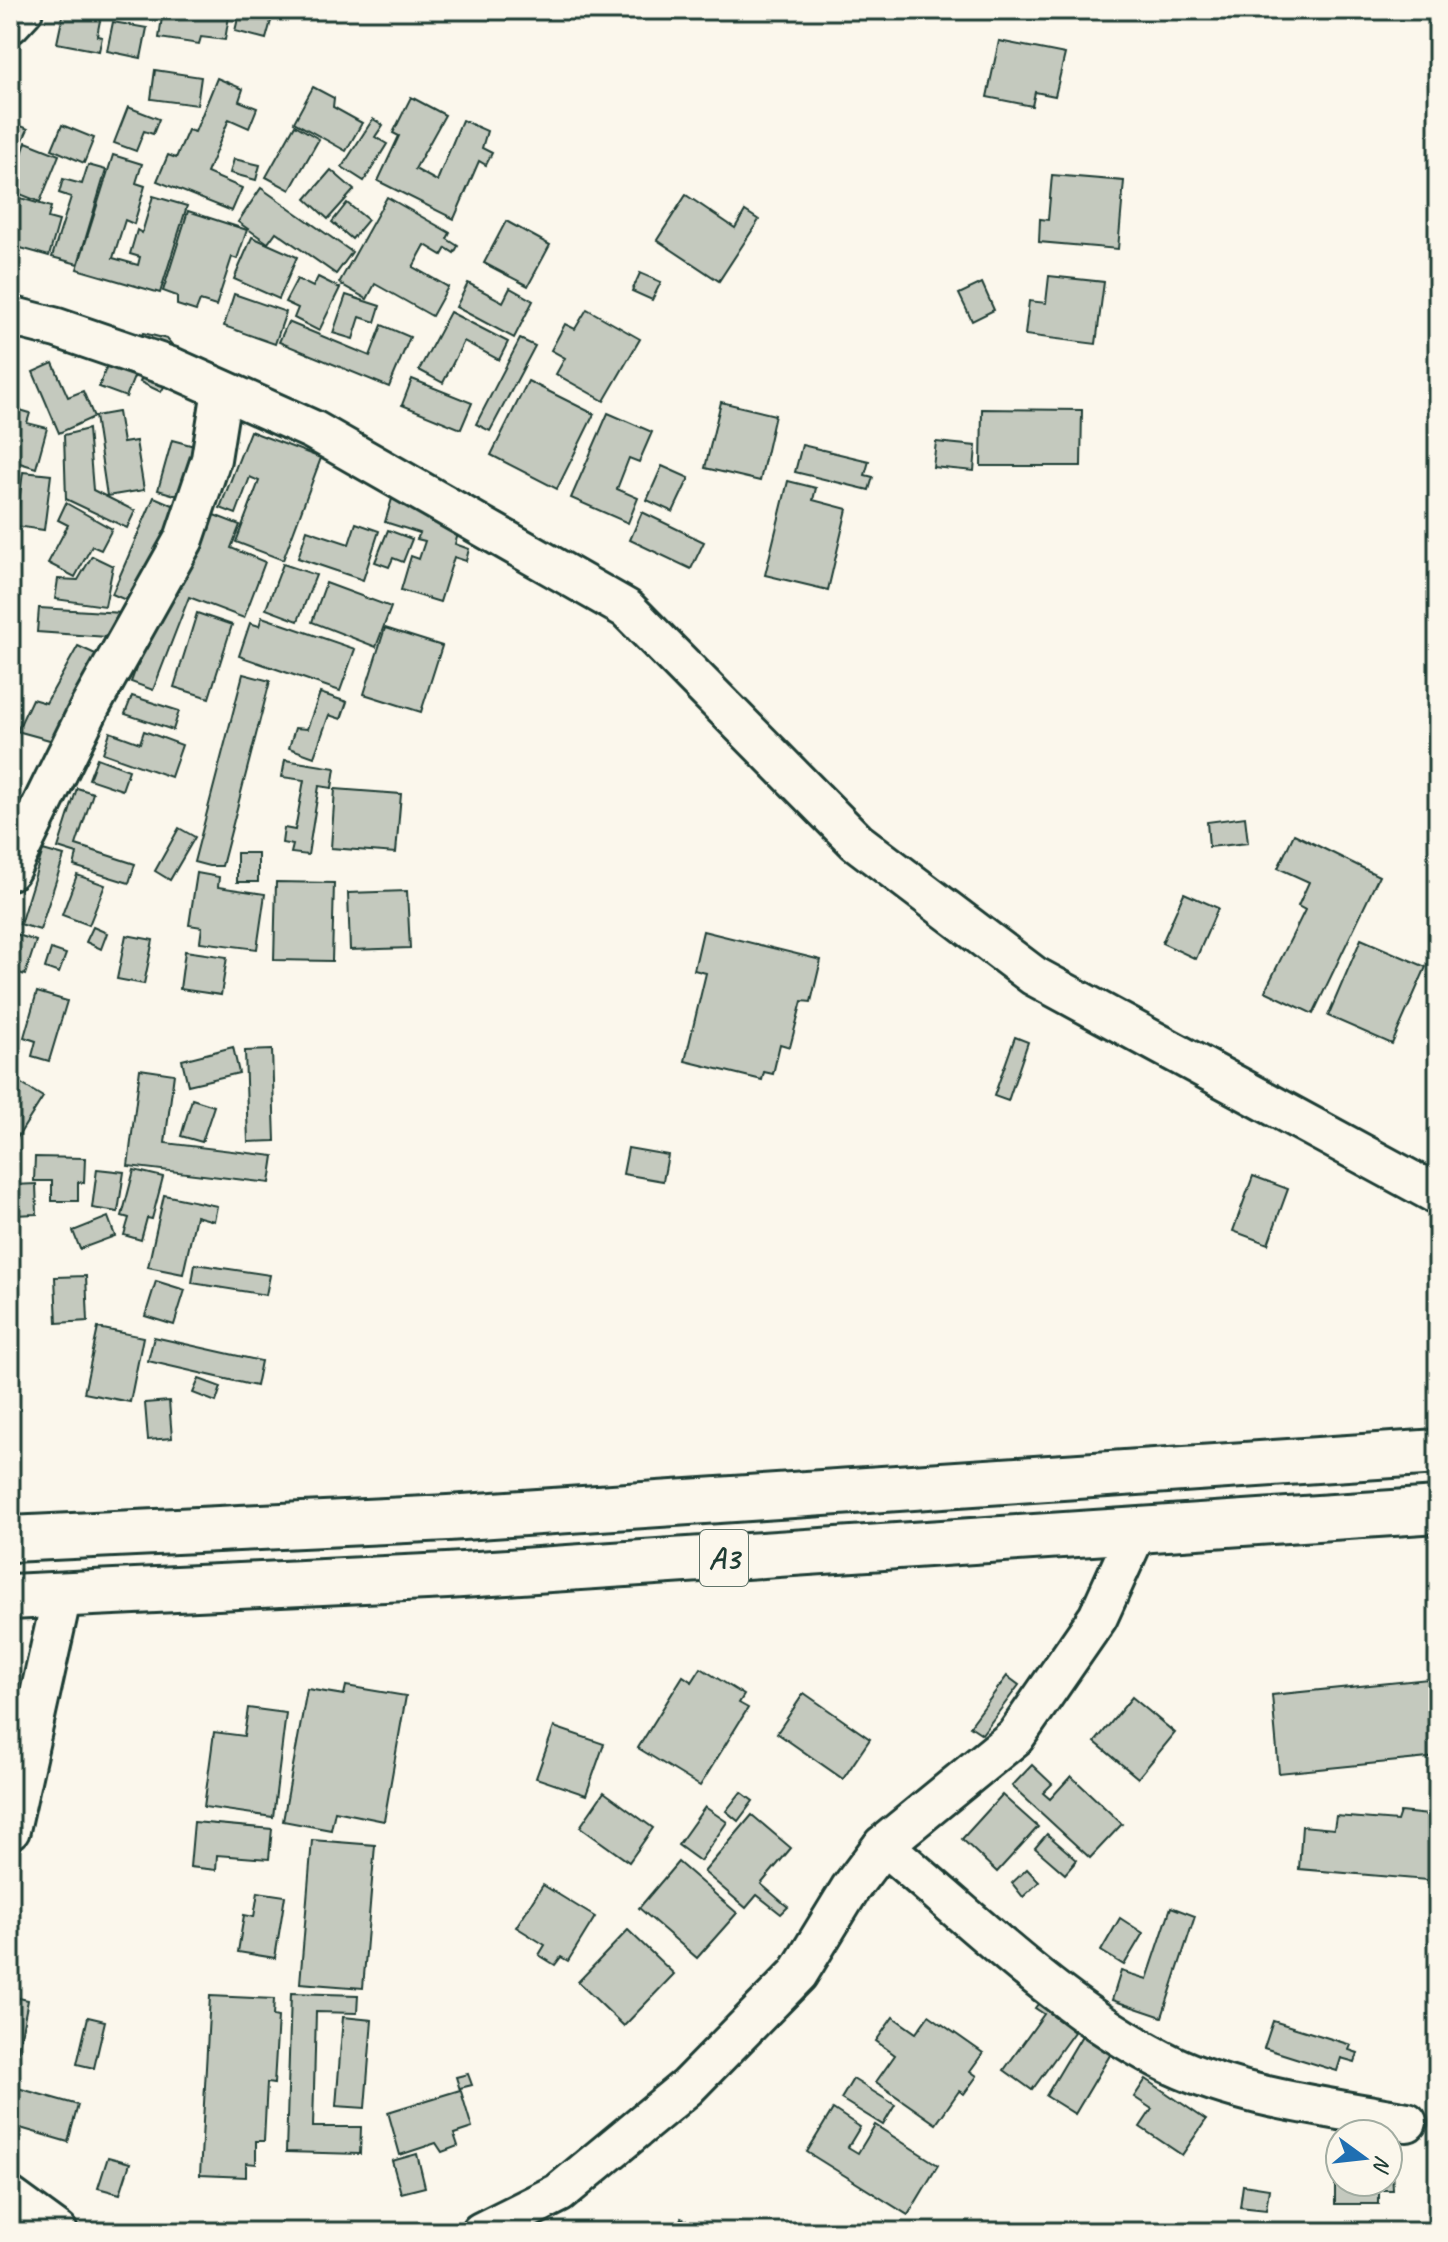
<svg xmlns="http://www.w3.org/2000/svg" width="1448" height="2242" font-family="Caveat,sans-serif">
	<style>
		.building { fill: #c4c9be; stroke: #1f3d34; stroke-width: 2 }
		.lines { fill: none; stroke-linecap: round; stroke-linejoin: round }
		.street-casing { stroke: #1f3d34; stroke-width: 44 }
		.highway-casing { stroke: #1f3d34; stroke-width: 50 }
		.street { stroke: #fbf7ec; stroke-width: 38 }
		.highway { stroke: #fbf7ec; stroke-width: 44 }
		.labels { text-anchor: middle; stroke-width: 6; stroke-linejoin: round; paint-order: stroke }
		.shield { fill: #fbf7ec; stroke: #61756b; stroke-width: 2 }
		.shield-label { font-size: 32px; font-weight: bold; fill: #1f3d34 }
	</style>
	<rect width="100%" height="100%" fill="#fbf7ec"/>
	<filter id="ink" filterUnits="userSpaceOnUse"><feTurbulence type="fractalNoise" baseFrequency=".0125" numOctaves="2"/><feDisplacementMap in="SourceGraphic" scale="16" xChannelSelector="R" yChannelSelector="G"/><feConvolveMatrix kernelMatrix="1 2 1 2 8 2 1 2 1" color-interpolation-filters="sRGB"/></filter>
	<g filter="url(#ink)">
		<!-- building -->
		<g class="building">
			<path d="M64,10H102L97,36L102,37L99,51L57,43Z"/>
			<path d="M163,10H230L225,40L201,37L199,44L159,38Z"/>
			<path d="M240,10H274L266,39L235,31Z"/>
			<path d="M113,22L147,28L141,58L107,51Z"/>
			<path d="M999,41L1065,54L1055,96L1035,92L1032,106L987,97Z"/>
			<path d="M155,70L201,77L197,105L151,99Z"/>
			<path d="M217,78L243,89L239,101L257,108L249,128L229,119L207,173L242,188L232,211L157,181L168,155L176,158L188,130L195,132Z"/>
			<path d="M313,87L334,98L333,107L362,123L346,151L294,122Z"/>
			<path d="M411,97L445,115L415,169L437,181L462,120L487,131L482,148L492,153L486,165L479,161L454,219L378,181L399,136L393,133Z"/>
			<path d="M128,107L159,119L153,134L144,131L136,151L114,143Z"/>
			<path d="M373,119L383,125L375,137L387,144L364,181L342,167Z"/>
			<path d="M10,121L28,129L18,151L10,147Z"/>
			<path d="M62,125L94,138L84,163L52,149Z"/>
			<path d="M295,125L319,139L290,190L266,177Z"/>
			<path d="M26,142L59,155L40,202L10,190Z"/>
			<path d="M113,155L142,164L136,183L145,186L134,224L125,220L113,258L138,265L140,257L130,254L137,230L142,233L153,196L187,206L160,293L77,269Z"/>
			<path d="M234,159L260,165L256,180L230,173Z"/>
			<path d="M88,165L106,170L78,264L52,257L71,197L59,193L63,179L82,184Z"/>
			<path d="M331,170L354,190L328,219L306,199Z"/>
			<path d="M1052,175L1124,181L1118,249L1039,242L1040,219L1048,220Z"/>
			<path d="M261,188L352,252L336,274L276,232L268,243L238,222Z"/>
			<path d="M10,195L51,207L48,218L59,221L49,256L10,245Z"/>
			<path d="M686,195L735,228L745,211L759,220L719,281L657,240Z"/>
			<path d="M387,197L450,233L447,239L458,246L454,253L446,248L442,255L425,245L413,267L448,287L432,316L375,284L367,299L339,283Z"/>
			<path d="M347,203L368,220L352,239L332,222Z"/>
			<path d="M188,211L247,230L237,259L232,257L216,306L200,301L196,311L177,305V296L163,291Z"/>
			<path d="M506,221L550,245L528,286L484,263Z"/>
			<path d="M252,237L297,257L279,299L234,279Z"/>
			<path d="M640,273L661,282L652,300L632,291Z"/>
			<path d="M1049,276L1104,282L1096,344L1025,335L1029,301L1046,303Z"/>
			<path d="M318,277L340,288L319,331L294,318L298,308L285,302L297,279L313,287Z"/>
			<path d="M468,283L503,302L510,288L533,301L514,338L456,307Z"/>
			<path d="M982,283L994,310L972,321L959,294Z"/>
			<path d="M234,294L286,312L275,344L224,326Z"/>
			<path d="M346,295L380,306L375,322L360,317L353,339L333,333Z"/>
			<path d="M587,309L640,339L604,401L556,374L565,358L551,350L565,324L575,329Z"/>
			<path d="M450,312L508,342L499,360L464,341L443,383L419,370Z"/>
			<path d="M288,322L370,356L382,325L410,337L389,387L279,342Z"/>
			<path d="M143,333L167,339L182,356L161,392L140,382L147,364L129,359Z"/>
			<path d="M520,339L535,346L490,431L476,424Z"/>
			<path d="M110,357L138,367L126,397L99,387Z"/>
			<path d="M53,363L68,397L83,391L94,417L59,433L33,372Z"/>
			<path d="M412,379L472,403L461,429L402,405Z"/>
			<path d="M528,381L594,414L557,489L491,455Z"/>
			<path d="M721,402L775,415L760,481L705,468Z"/>
			<path d="M10,407L30,413L27,423L47,428L36,468L10,460L14,437L10,436Z"/>
			<path d="M982,409L1082,410L1081,466H981Z"/>
			<path d="M118,412L123,443L136,441L144,490L107,496L95,416Z"/>
			<path d="M608,413L652,432L639,462L629,458L617,489L638,498L628,523L571,498Z"/>
			<path d="M88,429L93,490L135,511L127,528L66,499L64,435Z"/>
			<path d="M250,431L321,458L283,560L236,542L259,481L250,477L236,514L220,508Z"/>
			<path d="M172,440L198,447L185,498L158,490Z"/>
			<path d="M936,442L976,446L974,471L933,467Z"/>
			<path d="M802,445L869,461L865,475L873,477L869,490L795,472Z"/>
			<path d="M662,466L689,478L673,512L647,500Z"/>
			<path d="M23,472L51,475L44,530L16,526Z"/>
			<path d="M398,479L464,515L455,544L469,549L466,561L454,557L440,602L401,590L411,556L419,559L425,541L417,539L420,533L385,522Z"/>
			<path d="M788,481L816,488L813,500L847,509L828,590L765,575Z"/>
			<path d="M154,497L180,508L137,605L112,594Z"/>
			<path d="M66,503L112,529L101,550L92,546L75,577L48,563L68,525L58,520Z"/>
			<path d="M196,508L240,525L231,548L265,562L244,618L189,597L153,690L131,682Z"/>
			<path d="M642,512L704,542L691,569L630,540Z"/>
			<path d="M356,523L379,531L363,580L298,558L307,530L349,544Z"/>
			<path d="M388,530L412,539L403,562L393,558L389,567L375,562Z"/>
			<path d="M92,556L113,566L105,606L55,599L58,579L78,580Z"/>
			<path d="M283,564L316,575L298,621L266,609Z"/>
			<path d="M326,583L391,607L376,647L312,622Z"/>
			<path d="M39,608L122,613L121,638L37,632Z"/>
			<path d="M197,613L232,625L209,698L174,687Z"/>
			<path d="M262,617L355,649L340,691L239,656L250,623L259,626Z"/>
			<path d="M385,628L442,646L421,712L364,694Z"/>
			<path d="M78,646L102,657L57,742L17,731L32,699L46,703Z"/>
			<path d="M10,649H16L11,721H10Z"/>
			<path d="M243,674L270,681L222,866H209L194,862Z"/>
			<path d="M320,693L347,702L341,719L329,715L314,757L289,748L295,728L307,729Z"/>
			<path d="M132,696L179,711L173,730L125,714Z"/>
			<path d="M144,731L182,745L171,777L103,753L110,732L140,743Z"/>
			<path d="M97,758L129,770L122,790L89,779Z"/>
			<path d="M285,760L335,768L332,788L319,786L308,855L291,853L293,845L282,843L284,828L295,830L304,780L282,777Z"/>
			<path d="M77,788L93,793L76,845L135,864L129,883L74,866L77,854L58,848Z"/>
			<path d="M335,789L401,794L396,853L331,848Z"/>
			<path d="M1245,817L1248,843L1209,847L1207,822Z"/>
			<path d="M179,828L195,837L170,880L155,871Z"/>
			<path d="M1294,834L1379,876L1313,1014L1265,991L1305,910L1298,906L1309,882L1278,868Z"/>
			<path d="M43,850L64,856L40,930L20,924Z"/>
			<rect x="237" y="853" width="21" height="29"/>
			<path d="M197,873L219,877L218,887L265,894L257,949L200,942L202,927L189,925Z"/>
			<path d="M77,875L105,885L89,925L62,915Z"/>
			<path d="M276,882L334,883L332,961L274,960Z"/>
			<path d="M407,891L410,948L350,950L348,893Z"/>
			<path d="M1184,893L1218,908L1196,959L1162,943Z"/>
			<path d="M93,927L107,933L101,949L86,942Z"/>
			<path d="M703,931L821,960L811,1002L802,1001L790,1047L780,1044L773,1074L764,1072L762,1080L685,1061L706,973L694,970Z"/>
			<path d="M15,934L36,941L25,975L10,970V950Z"/>
			<path d="M126,935L153,940L144,984L117,979Z"/>
			<path d="M1361,939L1426,967L1392,1044L1328,1016Z"/>
			<path d="M51,949L66,954L59,973L45,968Z"/>
			<path d="M185,951L227,957L221,995L180,989Z"/>
			<path d="M10,984L19,987L10,1015Z"/>
			<path d="M37,992L67,1001L49,1061L32,1056L36,1041L24,1037Z"/>
			<path d="M10,1037L21,1039L18,1058L10,1057Z"/>
			<path d="M1015,1037L1028,1042L1008,1101L994,1096Z"/>
			<path d="M233,1047L239,1073L188,1085L182,1060Z"/>
			<path d="M272,1050L275,1141L248,1142L245,1051Z"/>
			<path d="M140,1069L174,1074L165,1143L274,1156L270,1183L128,1166Z"/>
			<path d="M10,1077L43,1097L10,1149Z"/>
			<path d="M192,1099L214,1106L202,1142L181,1136Z"/>
			<path d="M628,1148L668,1155L663,1181L623,1174Z"/>
			<path d="M35,1157L85,1158L84,1183L78,1182V1201H52V1181H34Z"/>
			<path d="M97,1169L124,1172L118,1212L92,1208Z"/>
			<path d="M134,1170L163,1177L152,1219L147,1218L141,1240L124,1235L129,1218L122,1216Z"/>
			<path d="M1253,1176L1288,1189L1268,1244L1233,1231Z"/>
			<path d="M36,1184L37,1214L14,1215L13,1185Z"/>
			<path d="M164,1195L217,1206L214,1221L196,1216L183,1274L148,1267Z"/>
			<path d="M108,1217L115,1236L80,1249L73,1231Z"/>
			<path d="M195,1264L270,1275L266,1295L192,1283Z"/>
			<path d="M86,1276L88,1321L57,1323L55,1277Z"/>
			<path d="M156,1281L185,1290L174,1325L145,1316Z"/>
			<path d="M98,1328L143,1337L130,1402L84,1393Z"/>
			<path d="M154,1337L261,1361L256,1386L148,1361Z"/>
			<path d="M199,1379L221,1387L216,1402L193,1393Z"/>
			<path d="M169,1401L172,1438L148,1440L145,1403Z"/>
			<path d="M701,1668L744,1695L739,1703L748,1708L700,1786L638,1748L683,1676L692,1682Z"/>
			<path d="M1007,1676L1019,1685L982,1734L970,1726Z"/>
			<path d="M1438,1678V1757L1279,1773L1272,1695Z"/>
			<path d="M346,1686L406,1696L384,1821L335,1811L331,1830L283,1821L307,1689L344,1695Z"/>
			<path d="M804,1693L870,1739L843,1779L777,1733Z"/>
			<path d="M1132,1697L1175,1733L1138,1778L1095,1742Z"/>
			<path d="M10,1698L24,1700L10,1750Z"/>
			<path d="M248,1708L286,1713L273,1817L204,1807L214,1732L244,1736Z"/>
			<path d="M554,1727L604,1744L586,1795L536,1778Z"/>
			<path d="M1032,1765L1052,1784L1043,1793L1050,1799L1071,1776L1122,1824L1090,1858L1012,1786Z"/>
			<path d="M604,1792L653,1828L629,1862L580,1827Z"/>
			<path d="M741,1792L753,1801L738,1821L726,1811Z"/>
			<path d="M1002,1795L1038,1827L997,1872L962,1839Z"/>
			<path d="M705,1807L727,1822L700,1861L678,1845Z"/>
			<path d="M1400,1812L1438,1816V1881L1299,1869L1302,1826L1334,1829L1336,1816L1397,1821Z"/>
			<path d="M752,1815L791,1848L761,1884L788,1907L781,1914L757,1895L746,1908L704,1872Z"/>
			<path d="M194,1822L272,1829L269,1859L217,1855L216,1870L190,1867Z"/>
			<path d="M1047,1834L1077,1860L1065,1874L1035,1848Z"/>
			<path d="M312,1840L375,1845L363,1988L300,1983Z"/>
			<path d="M678,1862L737,1913L697,1958L639,1908Z"/>
			<path d="M1027,1869L1039,1882L1023,1897L1012,1883Z"/>
			<path d="M543,1885L595,1917L568,1961L561,1957L555,1965L539,1955L545,1945L516,1927Z"/>
			<path d="M258,1892L285,1896L275,1958L238,1952L244,1915L254,1917Z"/>
			<path d="M1171,1907L1195,1916L1162,2017L1112,2000L1121,1971L1147,1979Z"/>
			<path d="M1120,1918L1143,1933L1124,1965L1101,1951Z"/>
			<path d="M628,1930L674,1974L624,2026L578,1982Z"/>
			<path d="M291,1993L358,1995L357,2013L316,2012L313,2127H361L360,2154L286,2152Z"/>
			<path d="M10,1996L28,2000L17,2056L10,2054Z"/>
			<path d="M210,1996L274,1999L273,2016L278,2017L274,2084L267,2083L264,2141H256V2164L246,2163V2177L200,2175Z"/>
			<path d="M1044,1996L1059,2006L1053,2016L1074,2032L1032,2090L1004,2070L1044,2014L1035,2008Z"/>
			<path d="M1438,1996V2084L1431,1997Z"/>
			<path d="M929,2015L983,2053L970,2071L977,2076L964,2094L959,2091L936,2124L876,2082L895,2055L876,2041L893,2017L916,2033Z"/>
			<path d="M88,2017L105,2021L94,2068L77,2064Z"/>
			<path d="M343,2017L372,2020L365,2108L336,2106Z"/>
			<path d="M1273,2021L1351,2045L1349,2050L1358,2053L1355,2062L1341,2058L1337,2071L1264,2048Z"/>
			<path d="M1090,2022L1119,2040L1075,2114L1046,2096Z"/>
			<path d="M468,2074L472,2085L460,2088L472,2128L454,2134L458,2146L442,2152L436,2143L400,2155L388,2112L460,2090L456,2077Z"/>
			<path d="M853,2079L895,2105L883,2125L841,2099Z"/>
			<path d="M1146,2079L1206,2120L1182,2155L1140,2127L1152,2109L1134,2097Z"/>
			<path d="M14,2087L78,2105L68,2142L10,2125Z"/>
			<path d="M833,2109L860,2127L848,2147L858,2153L875,2125L938,2165L908,2215L807,2152Z"/>
			<path d="M417,2154L425,2187L401,2193L392,2161Z"/>
			<path d="M1335,2155H1340V2182H1388V2169H1392L1393,2190H1379V2204H1335Z"/>
			<path d="M108,2157L130,2163L120,2194L98,2188Z"/>
			<path d="M1243,2185L1269,2189L1266,2210L1240,2207Z"/>
			<path d="M681,2218L707,2232H674Z"/>
		</g>
		<g class="lines">
			<defs>
				<g id="street">
					<path d="M10,24L23,10"/>
					<path d="M10,316L57,328L174,368L313,430L627,609L857,842L1034,976L1438,1195"/>
					<path d="M10,870L90,707L184,539L211,459L222,390"/>
					<path d="M10,1830L62,1595"/>
					<path d="M883,1845C973,1920 1066,2014 1172,2065C1245,2099 1329,2107 1407,2122"/>
					<path d="M10,2197L58,2232"/>
					<path d="M481,2232L559,2193L687,2087L798,1974L850,1889L883,1845L1015,1737L1098,1617L1138,1529"/>
				</g>
				<g id="highway">
					<path d="M10,1539L448,1518L1438,1452"/>
					<path d="M10,1597L447,1576L1438,1510"/>
				</g>
			</defs>
			<!-- street casing -->
			<use href="#street" class="street-casing"/>
			<!-- highway casing -->
			<use href="#highway" class="highway-casing"/>
			<!-- street -->
			<use href="#street" class="street"/>
			<!-- highway -->
			<use href="#highway" class="highway"/>
		</g>
	</g>
	<g class="labels">
		<!-- shield labels -->
		<rect class="shield" x="700" y="1530" width="48" height="56" rx="6"/>
		<g class="shield-label">
			<text x="724" y="1569">A3</text>
		</g>
	</g>
	<!-- margin -->
	<rect width="1448" height="2242" fill="none" stroke="#fbf7ec" stroke-width="40"/>
	<rect x="20" y="20" width="1408" height="2202" fill="none" stroke="#1f3d34" stroke-width="3" filter="url(#ink)"/>
	<!-- north arrow -->
	<g transform="translate(1364 2158) rotate(105)"><circle r="38" fill="#fbf7ec" stroke="#a3ada2" stroke-width="2"/>
	<path d="M0-6L14 30L0 20L-14 30Z" fill="#1f6fb2"/>
	<text y="-12" font-size="22" font-weight="bold" text-anchor="middle" fill="#1f3d34">N</text>
	</g>
</svg>
